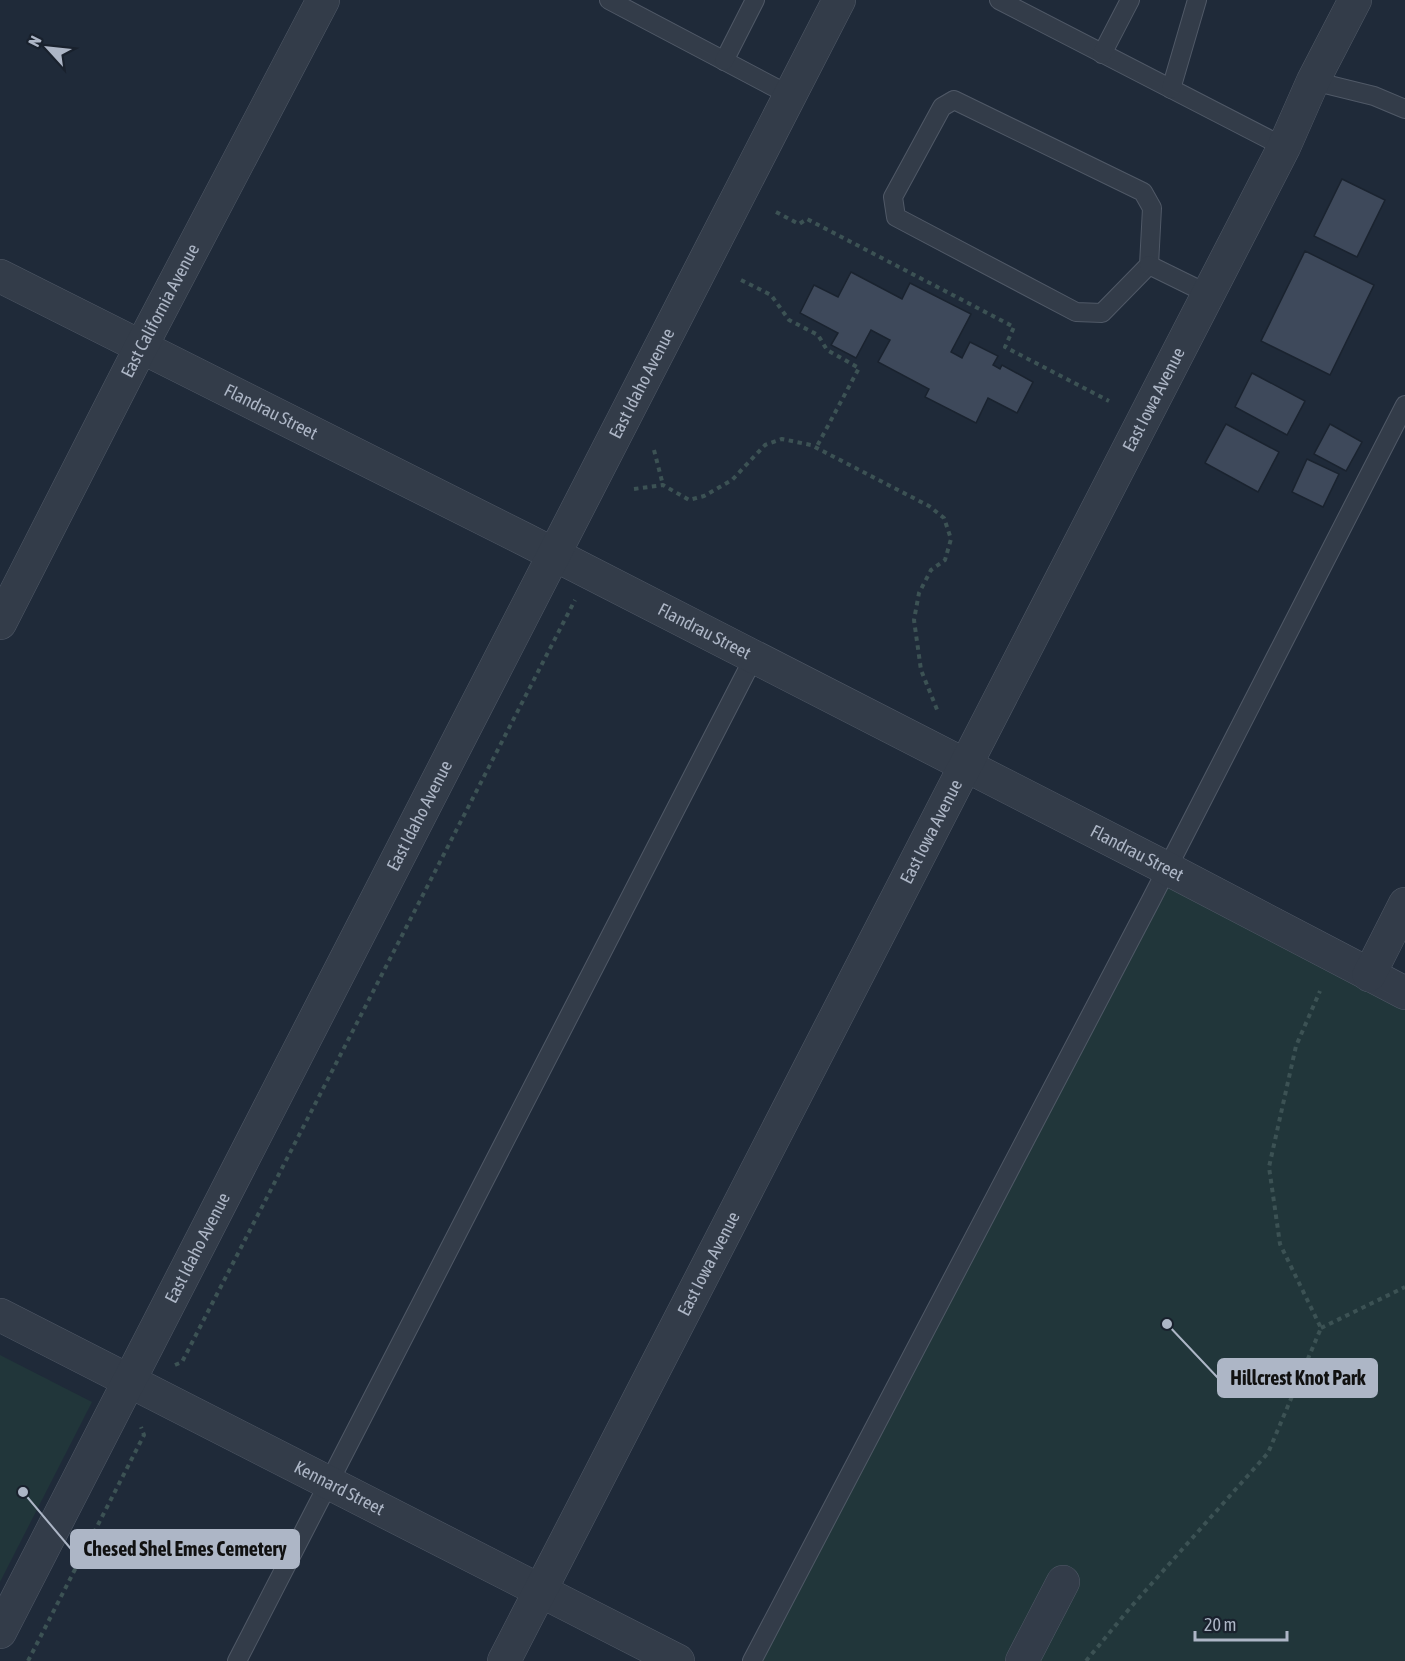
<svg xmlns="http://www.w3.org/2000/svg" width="1405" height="1661" font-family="'Asap Condensed',sans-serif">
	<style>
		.green { fill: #21363a }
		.building { fill: #3e495b; stroke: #1a232f; stroke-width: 1.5 }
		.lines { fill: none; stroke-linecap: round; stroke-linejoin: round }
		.lane-casing { stroke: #505967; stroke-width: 20 }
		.street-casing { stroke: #505967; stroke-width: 34 }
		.path { stroke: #3c5254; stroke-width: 4; stroke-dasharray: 4.5 4.5; stroke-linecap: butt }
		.lane { stroke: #333c49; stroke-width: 18 }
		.street { stroke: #333c49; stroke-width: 33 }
		.labels { text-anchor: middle; stroke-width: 4.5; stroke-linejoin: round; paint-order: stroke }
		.street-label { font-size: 18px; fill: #adb6c6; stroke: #19212d }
		.leader { fill: none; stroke: #adb6c6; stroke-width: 2 }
		.callout-dot { fill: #adb6c6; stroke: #19212d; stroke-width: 2 }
		.callout { fill: #adb6c6; stroke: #adb6c6; stroke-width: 2 }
		.callout-label { font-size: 20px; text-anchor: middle; font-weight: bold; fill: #111 }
	</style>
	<rect width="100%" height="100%" fill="#1f2a39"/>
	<!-- green -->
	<g class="green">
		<path d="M1168,869L1405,990V1661H752Z"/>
		<path d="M0,1355L92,1402L0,1582Z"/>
	</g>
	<!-- building -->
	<g class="building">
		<path d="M1342,179L1385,200L1357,257L1314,236Z"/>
		<path d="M1305,251L1374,285L1330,375L1261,341Z"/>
		<path d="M851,272L902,299L910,283L971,314L951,352L962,358L970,342L998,356L993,365L1000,369L1002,365L1033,382L1017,413L988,398L976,423L925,397L929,389L878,362L890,340L871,330L856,358L831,345L838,333L800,313L814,285L838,297Z"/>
		<path d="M1252,373L1305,401L1287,435L1235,407Z"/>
		<path d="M1226,424L1279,452L1258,492L1205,463Z"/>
		<path d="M1330,424L1362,442L1346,471L1314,454Z"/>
		<path d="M1307,459L1339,474L1323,507L1292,492Z"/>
	</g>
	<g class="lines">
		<defs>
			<g id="lane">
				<path d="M609,0L791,96"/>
				<path d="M999,0L1284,147"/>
				<path d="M1102,54L1130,0"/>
				<path d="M724,61L755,0"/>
				<path d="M1313,81L1374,96L1405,109"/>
				<path d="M1171,89L1197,0"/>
				<path d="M954,100L1143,192L1152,208L1149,265L1102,313L1076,312L896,217L893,197L942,107Z"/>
				<path d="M1149,265L1208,294"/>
				<path d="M237,1661L754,657"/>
				<path d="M752,1661L1151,900L1405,405"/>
			</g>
			<g id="street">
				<path id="s1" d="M0,276L524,539L1168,869L1405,993"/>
				<path id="s2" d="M0,623L141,347L323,0"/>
				<path d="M1369,975L1405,904"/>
				<path id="s3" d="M0,1315L678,1661"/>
				<path id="s4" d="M0,1632L839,0"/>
				<path id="s5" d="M504,1661L1284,147L1313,81L1355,0"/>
				<path d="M1022,1661L1063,1582"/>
			</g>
		</defs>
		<!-- lane casing -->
		<use href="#lane" class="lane-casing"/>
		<!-- street casing -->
		<use href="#street" class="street-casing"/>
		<!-- path -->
		<g class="path">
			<path d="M776,212L799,224L807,219L1014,327L1005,347L1109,401"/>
			<path d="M741,280L771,295L789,320L818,335L827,350L859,368L816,448"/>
			<path d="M654,450L663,485"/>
			<path d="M634,489L663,485L689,500L704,496L732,480L765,445L782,439L811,445L929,506L944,518L951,539L945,560L931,570L919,593L914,620L921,670L938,712"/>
			<path d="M1321,1328L1405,1287"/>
			<path d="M175,1365L182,1362L575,600"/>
			<path d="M28,1661L144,1435L141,1427"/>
			<path d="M1086,1661L1130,1608L1268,1453L1321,1328L1280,1244L1269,1167L1296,1046L1320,991"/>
		</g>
		<!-- lane -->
		<use href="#lane" class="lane"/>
		<!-- street -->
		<use href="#street" class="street"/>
	</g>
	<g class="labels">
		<!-- street labels -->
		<g class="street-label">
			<text dy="6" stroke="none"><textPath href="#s2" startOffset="351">East California Avenue</textPath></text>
			<text dy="6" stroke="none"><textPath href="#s4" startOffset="1404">East Idaho Avenue</textPath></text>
			<text dy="6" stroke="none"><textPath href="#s5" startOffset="1419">East Iowa Avenue</textPath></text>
			<text dy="6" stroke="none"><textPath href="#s1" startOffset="303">Flandrau Street</textPath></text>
			<text dy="6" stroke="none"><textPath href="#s1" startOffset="789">Flandrau Street</textPath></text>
			<text dy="6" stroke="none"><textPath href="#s4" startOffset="918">East Idaho Avenue</textPath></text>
			<text dy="6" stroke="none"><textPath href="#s5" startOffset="933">East Iowa Avenue</textPath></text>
			<text dy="6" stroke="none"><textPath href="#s1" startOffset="1275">Flandrau Street</textPath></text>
			<text dy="6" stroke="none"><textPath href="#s4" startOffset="432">East Idaho Avenue</textPath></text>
			<text dy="6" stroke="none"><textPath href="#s5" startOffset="447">East Iowa Avenue</textPath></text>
			<text dy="6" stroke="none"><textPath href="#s3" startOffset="381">Kennard Street</textPath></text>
		</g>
	</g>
	<!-- callouts -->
	<path class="leader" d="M1167 1324L1218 1378M23 1492L71 1549"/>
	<g class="callout-dot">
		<circle cx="1167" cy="1324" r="6"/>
		<circle cx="23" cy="1492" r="6"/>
	</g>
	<g class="callout">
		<rect x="1218" y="1359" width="159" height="38" rx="6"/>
		<rect x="71" y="1530" width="228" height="38" rx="6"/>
	</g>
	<g class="callout-label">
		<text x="1298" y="1385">Hillcrest Knot Park</text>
		<text x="185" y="1556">Chesed Shel Emes Cemetery</text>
	</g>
	<!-- north arrow -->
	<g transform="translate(48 48) rotate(297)" stroke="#19212d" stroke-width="4.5" paint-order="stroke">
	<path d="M0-4.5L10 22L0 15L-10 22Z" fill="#adb6c6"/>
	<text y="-9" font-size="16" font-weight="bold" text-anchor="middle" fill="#adb6c6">N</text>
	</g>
	<!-- scale -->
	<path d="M1195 1631v9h92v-9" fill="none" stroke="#adb6c6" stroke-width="3"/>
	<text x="1204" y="1631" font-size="18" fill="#adb6c6" stroke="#19212d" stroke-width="4.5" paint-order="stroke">20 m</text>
</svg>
